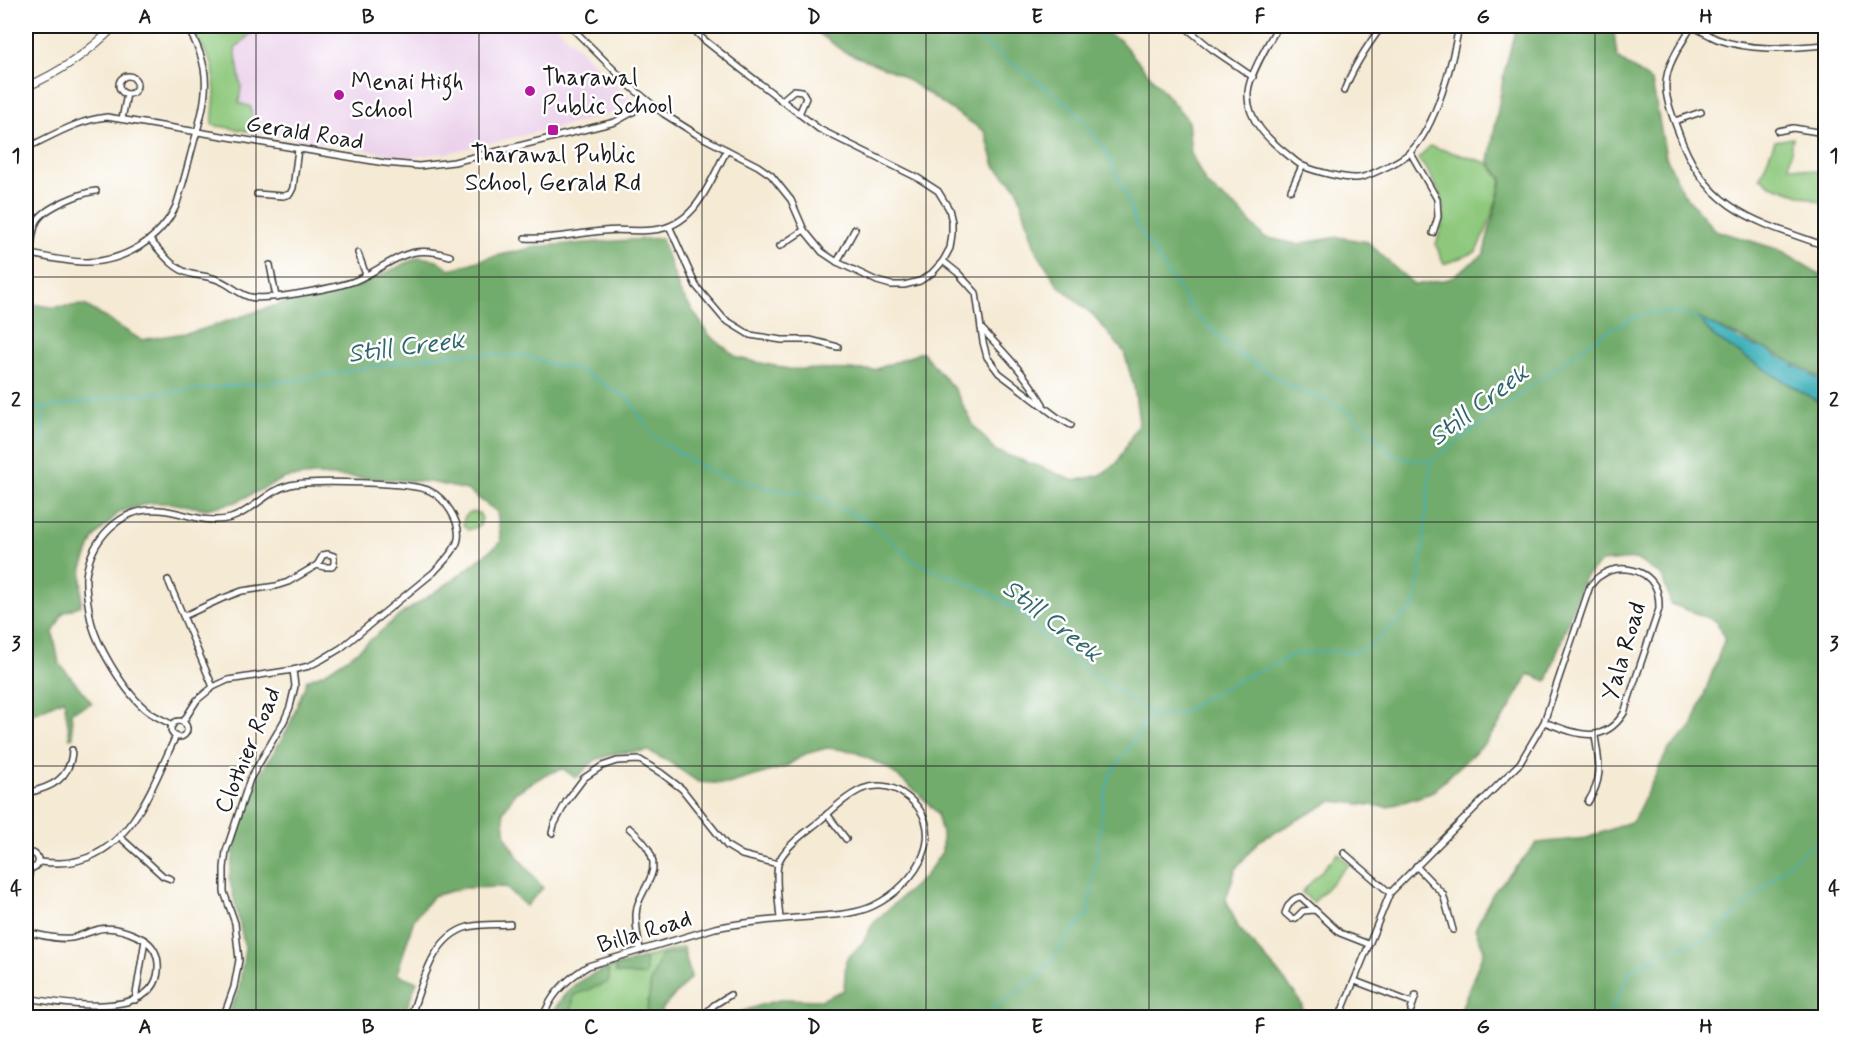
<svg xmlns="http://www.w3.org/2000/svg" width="1851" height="1043" font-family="Mynerve,sans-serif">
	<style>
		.built { fill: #ebd1eb }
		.green { fill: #8dc87c; stroke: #54724c; stroke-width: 1.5 }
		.forest { fill: #72ac6c; stroke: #476444; stroke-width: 1.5 }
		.water { fill: #41b1ba; stroke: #2e666b; stroke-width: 1.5 }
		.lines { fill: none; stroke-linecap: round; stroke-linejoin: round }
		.stream { stroke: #41b1ba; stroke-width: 1.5 }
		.minor-casing { stroke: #3d3b38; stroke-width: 8 }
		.tertiary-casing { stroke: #3d3b38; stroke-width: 9 }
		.minor { stroke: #fff; stroke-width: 5 }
		.tertiary { stroke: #fff; stroke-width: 7 }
		.grid { fill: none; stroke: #1c1c1c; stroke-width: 1.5; stroke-opacity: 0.55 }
		.poi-dot { fill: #b5179e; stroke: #fff; stroke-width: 2 }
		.labels { text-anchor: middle; stroke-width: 5; stroke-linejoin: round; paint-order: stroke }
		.poi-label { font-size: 24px; fill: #1c1c1c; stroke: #fff; text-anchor: start }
		.street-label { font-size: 24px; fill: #1c1c1c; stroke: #fff }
		.water-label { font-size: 26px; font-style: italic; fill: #2e666b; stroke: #fff }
		.neatline { fill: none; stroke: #1c1c1c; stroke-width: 2 }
		.grid-label { font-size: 20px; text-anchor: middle; font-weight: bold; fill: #1c1c1c }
	</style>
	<rect width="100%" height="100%" fill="#fff"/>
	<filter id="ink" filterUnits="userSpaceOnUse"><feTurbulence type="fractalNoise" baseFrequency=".0167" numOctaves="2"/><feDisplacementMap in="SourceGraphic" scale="12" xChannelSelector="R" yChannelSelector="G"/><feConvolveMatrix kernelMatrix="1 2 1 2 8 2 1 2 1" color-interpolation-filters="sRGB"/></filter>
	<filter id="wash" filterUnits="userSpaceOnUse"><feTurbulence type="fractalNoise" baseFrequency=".008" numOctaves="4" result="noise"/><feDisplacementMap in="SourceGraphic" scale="24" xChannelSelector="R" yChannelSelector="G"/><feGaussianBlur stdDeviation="1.35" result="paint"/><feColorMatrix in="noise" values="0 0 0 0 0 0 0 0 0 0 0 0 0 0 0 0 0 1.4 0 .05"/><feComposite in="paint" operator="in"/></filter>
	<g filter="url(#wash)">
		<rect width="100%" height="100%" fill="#f5ead4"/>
		<!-- built -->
		<path class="built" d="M258,26H556L632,100L621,111L580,122L447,153L410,157L253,132L251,107L239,103L241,86L235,49Z"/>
		<!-- green -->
		<g class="green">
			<path d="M190,26H258L235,49L241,86L239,103L251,107L253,132L212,125L215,92L213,65Z"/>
			<path d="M1793,138L1789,166L1825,173V204L1771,185L1760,178L1775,141Z"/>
			<path d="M1430,146L1488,163L1501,179C1497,205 1488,229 1476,252L1444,264L1436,245L1444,218L1442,197L1427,170L1418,159Z"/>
			<path d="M475,512L479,513L482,518L480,526L468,530L463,525L464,518L468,513Z"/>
			<path d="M1338,853L1349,864L1313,903L1302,892Z"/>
			<path d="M683,947L691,977L662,1009L659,1017L551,1018C567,980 592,973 628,963C647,957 665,952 683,947Z"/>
		</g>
		<!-- forest -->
		<g class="forest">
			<path d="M809,26H1088L1119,39L1188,120L1191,153L1206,184L1238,209L1264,237L1297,244L1338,237L1368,242L1395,268L1415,285L1449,279L1484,254C1488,229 1498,205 1502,179L1489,161L1505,68L1517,27H1554L1614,32L1617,57L1652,82L1666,157L1684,194L1715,230L1777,249L1825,277V381L1777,354L1699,319L1715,338L1795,388L1825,405V1017H1458L1484,950L1475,929L1493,893L1537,843L1587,838L1633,821L1668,750L1692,727L1725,638L1716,621L1671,604L1662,576L1636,559L1601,562L1583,579L1547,681L1529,674L1508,711L1487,741L1431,793L1388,807L1332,801L1259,841L1236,868L1226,899L1238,927L1276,970L1299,999L1306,1017H726L761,1005L783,999L821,1000L844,990L846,960L863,942L873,923L926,875L942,852V834L937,813L920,795L886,767L853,751L827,748L805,754L785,767L728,784L698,782L669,762L648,751L617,753L595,760L576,778L563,769L546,774L515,793L503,812L506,837L518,857L543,888L526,906L505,887L463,888L433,896L414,919L397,974L417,982L403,1017H227L239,990L245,948L229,877L238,833L260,774L288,729L307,680L326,672L355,653L400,615L453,580L501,542L497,512L467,490L430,482L315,475L285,478L236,502L206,509L170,503H149L119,512L94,538L82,568L81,605L63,613L53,633L59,663L92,703L71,712L73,737L70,738L64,699L30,715L26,720V303L51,307L85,305L141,340L197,331L289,301L358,286L419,257L437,260L450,270L487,258L541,246L661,238L680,292L709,335L738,358L789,369L874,370L922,352L955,390L974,426L996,451L1046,469L1074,481L1100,475L1117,463L1139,422L1134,387L1124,352L1094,316L1058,285L1036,251L1017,188L995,166L985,132L897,73L843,51Z"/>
			<path d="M684,951L691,977L662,1009L659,1017H646L651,981L661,956Z"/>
			<path d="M645,958L646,972L644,976L616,973L615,967Z"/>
			<path d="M608,969L609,980L607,983L574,995L571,1017H551C562,991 581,976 608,969Z"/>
		</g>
		<!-- water -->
		<path class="water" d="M1698,318L1740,340L1771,353L1825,383V405L1795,388L1715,338Z"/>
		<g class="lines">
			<!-- stream -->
			<g class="stream">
				<path d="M961,26L1072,107L1103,146L1123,187L1136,224L1194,313L1233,350L1291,387L1319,397L1350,413L1394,456L1412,460L1431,461"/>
				<path d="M1707,324L1743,342"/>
				<path d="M1759,348L1774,355"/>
				<path d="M1778,357L1792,365"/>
				<path d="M1796,367L1810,375"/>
				<path d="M26,406L43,408L117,397L295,380L447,354L524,355L550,364L580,370L628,398L653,436L692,461L716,474L776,490L811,494L873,524L913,561L985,590L1024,615L1043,637L1079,665L1152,714H1180L1203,699L1251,674L1274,665L1293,654L1331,651L1346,653L1367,648L1414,607L1422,559L1431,461C1468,434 1505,406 1541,379C1569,359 1617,318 1650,313C1666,311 1689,312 1703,322"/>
				<path d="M43,409L44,447"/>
				<path d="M979,1018C998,1002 1023,992 1041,973C1058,955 1068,931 1088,915L1104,799L1110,775L1151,715"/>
				<path d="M1608,1018L1631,969L1685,945L1712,937L1796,857L1826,836"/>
			</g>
		</g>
	</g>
	<g filter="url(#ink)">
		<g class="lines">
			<defs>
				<g id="minor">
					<path d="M570,26L630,86L664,114L696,134L758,166L771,175L791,200L804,230L822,252L837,262L877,281L891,285H904L920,281L932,273L943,261L950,248L952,234V222L949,209L938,191L918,178L819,129L741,69L703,39L690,26"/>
					<path d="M1184,26L1212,49L1253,77"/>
					<path d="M1278,26C1269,42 1249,75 1248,92C1246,120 1269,140 1288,155C1293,159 1298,164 1303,166C1314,171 1345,179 1357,178C1366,178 1403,160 1410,152C1436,128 1453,60 1459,26"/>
					<path d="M1431,26L1458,30"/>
					<path d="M1826,45C1789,48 1752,52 1717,39C1708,35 1700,30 1692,26C1679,48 1661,70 1667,97C1669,108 1674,120 1678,131C1705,210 1754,221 1826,246"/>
					<circle cx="128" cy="85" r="9"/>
					<path d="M1344,91C1353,67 1367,46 1382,26"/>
					<path d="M781,101L794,90L802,91L806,98L799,114"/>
					<path d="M122,119L127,94"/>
					<path d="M1675,121L1701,112"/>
					<path d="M1778,131L1793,128L1818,132L1826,128"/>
					<path d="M26,148C52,136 77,120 107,117L385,163L419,166L454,162L615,122L633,112L645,99"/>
					<path d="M1410,152L1437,199L1438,217L1433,233"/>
					<path d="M1291,190L1302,166"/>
					<path d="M257,194L283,196L290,194L293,188L298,149"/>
					<path d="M670,228L696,286L724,319L750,335L782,340H810L838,347"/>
					<path d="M525,238C551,240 577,233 603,231C620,229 637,232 653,230C696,226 709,183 727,150"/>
					<path d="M150,240C162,253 173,269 191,274C200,276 209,276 218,280C230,284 238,294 250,297C267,301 341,287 357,280C394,263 406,242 450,256"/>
					<path d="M780,246L804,230"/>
					<path d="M26,253C45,257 66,262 86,262C123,262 160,240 176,206C183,185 188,164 194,142C207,97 214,68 186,26"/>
					<path d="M358,253L366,275"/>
					<path d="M30,254C32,244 32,230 37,221C45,207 81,193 96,191"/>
					<path d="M943,261L958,273L976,293L983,342L987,357L999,373L1057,417L1071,425"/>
					<path d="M837,262L855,229"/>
					<path d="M270,265L276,297"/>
					<path d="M981,328C1004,352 1026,375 1043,404"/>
					<path d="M168,580L213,687"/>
					<path d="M184,616L221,599L242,591L276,586L288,582L317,565L323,555L328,554L334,556V564L332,567H324L317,565"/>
					<circle cx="179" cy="729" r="8"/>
					<path d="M173,725C165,721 156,717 149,712C126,695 95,644 90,616C88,603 85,589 86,576C91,539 121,506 160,510C185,512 205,525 231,518C253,511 268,490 290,485C310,480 413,482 430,491C445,498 461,522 458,539C456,551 441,564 434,572L341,648L321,660L309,666L293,670L228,680L213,687L197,700L183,722"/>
					<path d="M26,793C51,788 71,779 72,750"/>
					<path d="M1588,802C1604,777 1599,763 1595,736"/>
					<path d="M827,814L846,839"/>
					<path d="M629,828C643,840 659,856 651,876C647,887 640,896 637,907C634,921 638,936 640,950"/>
					<path d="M552,833L554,825L566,802L584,778L602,766L617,761L640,760L661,773L682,789L727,846L742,855L778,864"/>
					<path d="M120,837L163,876L171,879"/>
					<path d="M1344,853L1390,893"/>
					<path d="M26,856L33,853C44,859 36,873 26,866"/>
					<path d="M39,862C53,863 67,864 80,860C134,846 154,781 176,736"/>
					<path d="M1416,866L1443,894L1453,930"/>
					<path d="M26,897L30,868"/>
					<path d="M1314,910L1303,911L1296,918L1292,919L1285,913C1287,906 1293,897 1301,897L1340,933L1368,944"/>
					<path d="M26,932C40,935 57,940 71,938C79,937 85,933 93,931C107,925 124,930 137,936C149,941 157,950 158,963C163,1023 58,1003 26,998"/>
					<path d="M1355,981L1413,1003"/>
					<path d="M135,1000L145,940"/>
					<path d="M1411,1010L1416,995"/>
					<path d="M223,1018L234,987L239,960L235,923L224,892V868L226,851L250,779L284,721L290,707L295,686L293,670"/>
					<path d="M410,1018C422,986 431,937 468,927C482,924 497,925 510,924"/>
					<path d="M485,1018L488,1016L494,1018"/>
					<path d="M543,1018C550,995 568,978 588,966L715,928C746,922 778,919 810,917C830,915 854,915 873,906C917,885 954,827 902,793C890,785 875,784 862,789C847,796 834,808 822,819C809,830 783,847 778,864C775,878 779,905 780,919"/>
					<path d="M701,1018L714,1005L730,995"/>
					<path d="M1339,1018L1390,893L1520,763L1544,722L1590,586C1593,583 1596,578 1600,576C1616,564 1644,567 1655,586C1659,593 1659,601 1659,609L1624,713C1602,747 1575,733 1544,722"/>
				</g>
				<path id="tertiary" d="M26,87C59,73 90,51 115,26"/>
			</defs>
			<!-- minor casing -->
			<use href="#minor" class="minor-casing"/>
			<!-- tertiary casing -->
			<use href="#tertiary" class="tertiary-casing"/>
			<!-- minor -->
			<use href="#minor" class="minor"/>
			<!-- tertiary -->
			<use href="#tertiary" class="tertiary"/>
		</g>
	</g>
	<!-- grid -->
	<path class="grid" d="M256,26V1018M479,26V1018M702,26V1018M926,26V1018M1149,26V1018M1372,26V1018M1595,26V1018M26,277H1826M26,522H1826M26,766H1826"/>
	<!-- markers -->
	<g class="poi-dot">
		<circle cx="530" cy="91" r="6"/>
		<circle cx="339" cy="95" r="6"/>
		<rect x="547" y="124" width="12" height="12" rx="3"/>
	</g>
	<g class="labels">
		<!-- poi labels -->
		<g class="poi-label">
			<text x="542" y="85">Tharawal<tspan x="542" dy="28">Public School</tspan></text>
			<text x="351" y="89">Menai High<tspan x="351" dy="28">School</tspan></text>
			<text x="553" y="162" text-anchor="middle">Tharawal Public<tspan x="553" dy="28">School, Gerald Rd</tspan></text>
		</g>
		<!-- street labels -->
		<g class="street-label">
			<text transform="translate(305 132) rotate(9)" y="8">Gerald Road</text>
			<text transform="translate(1623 651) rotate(-73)" y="8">Yala Road</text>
			<text transform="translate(247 750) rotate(-67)" y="8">Clothier Road</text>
			<text transform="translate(644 931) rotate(-17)" y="8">Billa Road</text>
		</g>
		<!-- water labels -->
		<g class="water-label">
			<text transform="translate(406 346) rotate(-7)" y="9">Still Creek</text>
			<text transform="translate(1478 404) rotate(-37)" y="9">Still Creek</text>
			<text transform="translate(1053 620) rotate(38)" y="9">Still Creek</text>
		</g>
	</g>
	<!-- margin -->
	<rect width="1851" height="1043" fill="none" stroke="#fff" stroke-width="66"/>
	<rect x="33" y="33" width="1785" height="977" class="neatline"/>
	<g class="grid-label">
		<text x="145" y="23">A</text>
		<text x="368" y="23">B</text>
		<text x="591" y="23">C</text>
		<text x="814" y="23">D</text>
		<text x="1037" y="23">E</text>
		<text x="1260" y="23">F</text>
		<text x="1483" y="23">G</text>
		<text x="1706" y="23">H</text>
		<text x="16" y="162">1</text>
		<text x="1834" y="162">1</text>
		<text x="16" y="406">2</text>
		<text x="1834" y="406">2</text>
		<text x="16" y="650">3</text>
		<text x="1834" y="650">3</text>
		<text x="16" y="895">4</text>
		<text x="1834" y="895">4</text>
		<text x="145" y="1033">A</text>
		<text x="368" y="1033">B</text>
		<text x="591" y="1033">C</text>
		<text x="814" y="1033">D</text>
		<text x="1037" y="1033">E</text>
		<text x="1260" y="1033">F</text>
		<text x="1483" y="1033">G</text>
		<text x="1706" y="1033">H</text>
	</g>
</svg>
